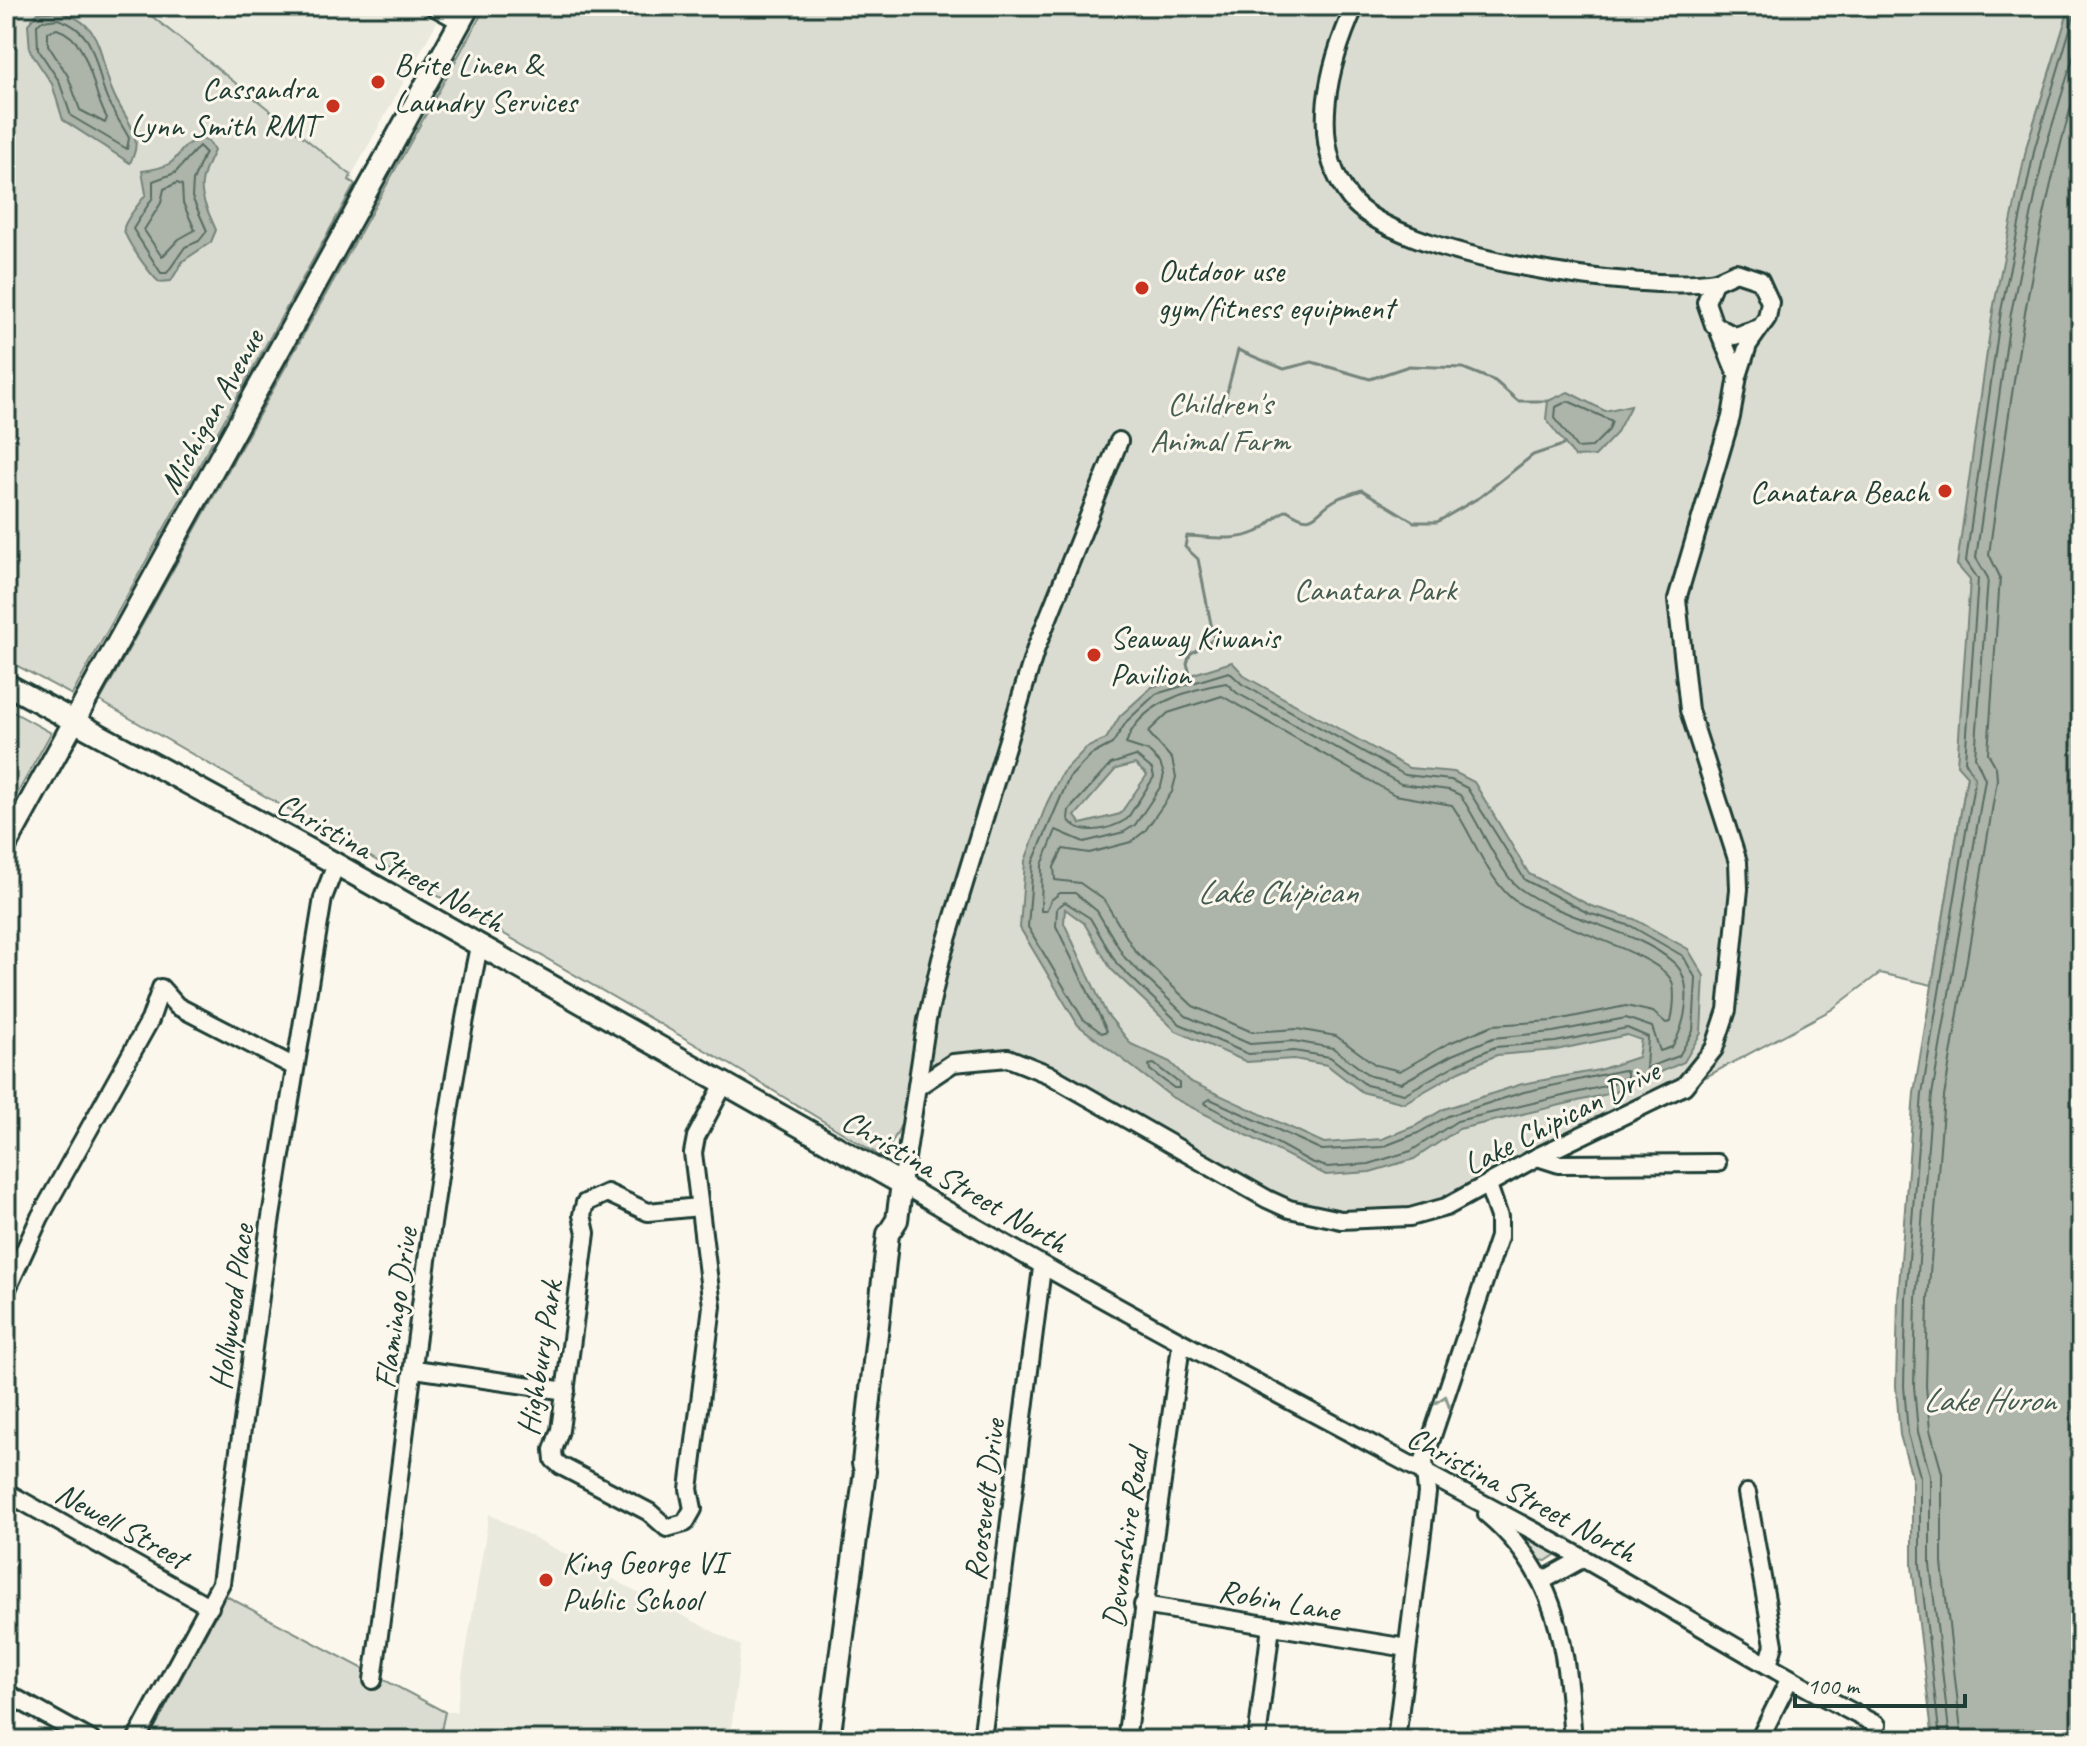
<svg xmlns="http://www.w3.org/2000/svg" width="2087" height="1746" font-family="Caveat,sans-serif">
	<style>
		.built { fill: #eae9de }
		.green { fill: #dbdcd1; stroke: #7d8c82; stroke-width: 2 }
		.water { fill: #adb4aa; stroke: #74847b; stroke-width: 2; fill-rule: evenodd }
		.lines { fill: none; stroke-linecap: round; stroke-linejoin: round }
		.shore { stroke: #586d63; stroke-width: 2 }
		.stream { stroke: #74847b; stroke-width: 3 }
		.minor-casing { stroke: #1f3d34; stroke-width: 22 }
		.major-casing { stroke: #1f3d34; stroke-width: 26 }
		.minor { stroke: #fbf7ec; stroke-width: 16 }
		.major { stroke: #fbf7ec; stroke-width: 20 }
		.oneway { stroke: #8d9a90 }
		.poi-dot { fill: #c8321e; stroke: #fbf7ec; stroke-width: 3 }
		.labels { text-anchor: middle; stroke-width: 6; stroke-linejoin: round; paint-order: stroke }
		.poi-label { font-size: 32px; fill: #1f3d34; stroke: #fbf7ec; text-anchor: start }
		.park-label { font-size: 32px; fill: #455d53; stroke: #fbf7ec }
		.street-label { font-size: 32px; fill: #1f3d34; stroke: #fbf7ec }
		.water-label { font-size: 34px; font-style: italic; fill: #425b52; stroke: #fbf7ec }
	</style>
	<rect width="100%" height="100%" fill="#fbf7ec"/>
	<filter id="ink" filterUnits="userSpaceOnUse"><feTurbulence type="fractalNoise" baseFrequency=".0125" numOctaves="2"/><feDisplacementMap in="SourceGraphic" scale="16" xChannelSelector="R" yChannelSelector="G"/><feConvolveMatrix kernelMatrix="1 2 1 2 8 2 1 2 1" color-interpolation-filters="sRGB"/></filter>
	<g filter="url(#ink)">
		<!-- built -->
		<g class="built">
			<path d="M138,6H446L352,175L355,184L324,164Z"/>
			<path d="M489,1514L741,1646L730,1740H439L445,1712H456Z"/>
		</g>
		<!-- green -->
		<g class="green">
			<path d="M6,6H139L351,175L349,180L355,184L72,695L6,660Z"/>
			<path d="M486,6H2070L2027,145L1957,565L1970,579L1967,776L1932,985L1880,973L1831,1010L1700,1080L1489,1184L1383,1220L1314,1212L1047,1076L1007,1061L952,1066L916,1096L884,1158L731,1065L100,701Z"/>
			<path d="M6,708L51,733L6,814Z"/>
			<path d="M1517,1530L1558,1553L1546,1561L1540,1560Z"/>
			<path d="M226,1596L445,1712L439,1740H148Z"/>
		</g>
		<!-- water -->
		<g class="water">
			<path d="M2070,6H2081V1740H1933L1912,1566V1477L1900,1435L1896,1386L1898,1299L1914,1093L1967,776L1957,765L1970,580L1957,565L1993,310L2027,145Z"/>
			<path d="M59,11C108,26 96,56 114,95C125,120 146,135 130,163L63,120L52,84L30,51L28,24L38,13Z"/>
			<path d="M199,137L209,142L214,151C194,189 201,195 216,230L211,242L183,261L171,281L159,282C151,275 122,237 124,227C127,217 140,203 146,194L142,171C188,165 168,153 199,137Z"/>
			<path d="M1568,392L1605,411L1631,405L1616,434L1595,456L1575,457L1546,419L1548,401Z"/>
			<path d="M1232,662L1246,677L1409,768L1454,772L1474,782L1529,874L1591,906L1634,919L1688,949L1704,976L1701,1033L1684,1062L1612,1093L1459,1129L1414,1159L1370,1172L1326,1175L1173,1098L1078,1025L1020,928L1025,861L1047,803L1062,773L1086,748L1106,739L1120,716L1152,687ZM1135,764L1147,775L1120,814L1081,824L1075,816L1116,769ZM1065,909L1084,923L1111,969L1176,1031L1247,1062L1294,1059L1327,1065L1362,1092L1404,1103L1460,1071L1497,1055L1556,1050L1627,1035L1641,1040L1638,1057L1599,1070L1522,1084L1444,1109L1415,1126L1382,1139L1324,1143L1189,1081L1170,1062L1131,1044L1106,1013L1064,923Z"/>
		</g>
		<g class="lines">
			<!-- shore -->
			<g class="shore">
				<path d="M58,19C96,31 94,61 105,94C110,109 122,124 129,138L127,149L71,116L59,81L38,49L37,25L42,21Z"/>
				<path d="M57,29C92,40 90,90 107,118L105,123L80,110L68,76L48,45V32Z"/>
				<path d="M199,146L205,152L193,181L192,197L207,231L199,241L185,247L167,273H161L133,229L153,197V181L175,173Z"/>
				<path d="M177,183L182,185L183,203L195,230L179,239L162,257L144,230L161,203L164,189Z"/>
				<path d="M1568,401L1612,421L1609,430L1592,447L1577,448L1555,418L1556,407Z"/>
				<path d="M1229,672L1242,684L1405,775L1451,780L1467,788L1525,880L1588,913L1631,926L1683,956L1696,979L1693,1031L1679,1056L1646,1068L1648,1037L1627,1028L1555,1042L1495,1047L1457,1064L1404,1094L1366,1085L1330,1057L1294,1051L1248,1054L1180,1024L1117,964L1090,918L1065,902L1057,908L1056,926L1107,1031L1102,1033L1083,1019L1028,927L1033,862L1069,778L1091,755L1112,744L1127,721L1156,694Z"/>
				<path d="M1226,683L1237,693L1401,784L1449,790L1460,795C1476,817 1501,875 1519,888C1563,921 1635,928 1673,962C1696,981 1685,1026 1672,1047L1660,1051L1652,1027L1626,1018L1553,1032L1493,1038L1452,1055L1401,1083L1370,1076L1333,1048L1293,1041L1250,1044L1186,1016L1125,958L1097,911L1075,893H1060L1051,900L1046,911H1041L1042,865L1056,830L1084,842L1124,832L1135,825L1161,786L1164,774L1160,763L1148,751L1126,744C1137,704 1190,689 1226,683Z"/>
				<path d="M1222,696L1395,795L1452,805C1471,832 1484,871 1508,895C1537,924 1668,953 1673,985C1675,996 1673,1012 1671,1022L1666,1023L1653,1012L1626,1006L1552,1021L1493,1025L1447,1044L1400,1071L1376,1065L1336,1036L1297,1029L1252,1032L1193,1006L1135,951L1104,900L1080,883L1055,880L1054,867L1063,849L1089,853L1131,842L1145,831L1172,792L1176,777L1172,759L1148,732L1168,713Z"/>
				<path d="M1136,756L1152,769L1154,777L1127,819C1110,830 1080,837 1068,819L1069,810L1111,764Z"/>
				<path d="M1154,1064L1179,1083V1088H1174L1150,1070L1149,1065Z"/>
				<path d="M1623,1070L1627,1072V1077L1609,1085L1457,1121L1411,1151L1369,1164L1327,1167L1311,1162L1204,1103L1210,1099L1322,1150L1382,1147L1418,1133L1448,1116L1524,1092Z"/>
				<path d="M1940,1740L1920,1565V1476L1908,1434L1904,1386L1906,1298L1922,1094L1975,778L1965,761L1978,579L1966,561L2001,311L2035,147L2077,6"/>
				<path d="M1950,1740L1930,1564V1475L1918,1432L1914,1386L1916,1299L1932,1095L1985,779L1975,757L1988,578L1976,558L2011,313L2045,149L2081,32"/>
				<path d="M1962,1740L1942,1563V1473L1930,1430L1926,1386L1928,1299L1944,1097L1997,780L1996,767L1988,753L2000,577L1989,554C2012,391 2032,230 2081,73"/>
			</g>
			<!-- stream -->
			<g class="stream">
				<path d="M1222,412L1238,350L1284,369L1312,362L1370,379L1409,366L1463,368L1495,381L1518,401H1548"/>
				<path d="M1190,673L1187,664L1190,654L1214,639L1198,559L1185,547L1187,536C1210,537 1235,542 1257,532C1269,527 1274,515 1287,510C1317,530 1313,511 1337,499C1344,495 1354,493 1362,490L1414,522H1437L1480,497L1533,455L1563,445"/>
			</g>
			<defs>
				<g id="minor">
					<path d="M433,6L460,21"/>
					<path d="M1355,6C1329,63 1307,142 1350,198C1396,258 1642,293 1716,281"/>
					<path d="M1718,329L1737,375"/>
					<path d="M1119,441L1036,648L941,959L927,1020L902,1184C1109,1307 1322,1417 1534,1531C1650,1594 1760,1665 1877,1725"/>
					<path d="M917,1087L953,1063L1008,1058L1048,1074L1267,1199L1289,1209L1341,1220L1410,1217L1446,1207L1537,1157L1684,1086L1714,1049L1727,1010L1739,889L1738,862L1689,710L1677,599L1731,417L1738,376L1748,345L1767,318L1770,302L1760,280L1736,272L1714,282L1706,302L1714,325L1735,336L1759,328"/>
					<path d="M1537,1157L1559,1164L1717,1163"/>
					<path d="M699,1207L648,1212L607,1193L585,1203L582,1215L586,1233L560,1430L553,1450L554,1460L561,1466L649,1512L667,1528L685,1523L693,1509L689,1489L712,1306L693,1153L696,1137L725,1082"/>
					<path d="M6,1291L40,1217L150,1020L161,988L177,1006L295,1067"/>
					<path d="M415,1369L566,1391"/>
					<path d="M6,1492L210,1607"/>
					<path d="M1747,1493L1774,1645L1768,1665"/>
					<path d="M1487,1514C1561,1576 1566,1651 1573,1740"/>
					<path d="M1542,1581L1582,1559"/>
					<path d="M1143,1605L1407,1648"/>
					<path d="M373,1680C406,1437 430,1186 479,946"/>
					<path d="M6,1693L91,1740"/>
					<path d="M136,1740L221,1583L270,1223L323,898L336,864"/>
					<path d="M982,1740L1042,1268"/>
					<path d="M1126,1740L1181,1345"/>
					<path d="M1257,1740L1271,1626"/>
					<path d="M1396,1740L1427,1493L1424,1460L1499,1237V1217L1488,1185"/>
					<path d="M1759,1740L1789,1680"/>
				</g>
				<g id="major">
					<path d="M6,684L336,864L902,1184L897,1220L888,1234L863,1463L865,1471L829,1740"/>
					<path d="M6,845L469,6"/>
				</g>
			</defs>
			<!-- minor casing -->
			<use href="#minor" class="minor-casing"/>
			<!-- major casing -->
			<use href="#major" class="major-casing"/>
			<!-- minor -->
			<use href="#minor" class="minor"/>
			<!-- major -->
			<use href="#major" class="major"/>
		</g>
		<!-- one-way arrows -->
		<defs><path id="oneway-chevron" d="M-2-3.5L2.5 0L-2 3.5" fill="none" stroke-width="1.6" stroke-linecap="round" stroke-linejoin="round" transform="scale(2)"/></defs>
		<use class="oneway" href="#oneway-chevron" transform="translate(1444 1401) rotate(-71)"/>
	</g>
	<!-- markers -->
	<g class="poi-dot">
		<circle cx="378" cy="82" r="8"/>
		<circle cx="333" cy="106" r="8"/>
		<circle cx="1142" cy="288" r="8"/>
		<circle cx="1945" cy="491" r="8"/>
		<circle cx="1094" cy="655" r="8"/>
		<circle cx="546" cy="1580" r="8"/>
	</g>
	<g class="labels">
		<!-- poi labels -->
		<g class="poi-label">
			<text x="394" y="75">Brite Linen &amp;<tspan x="394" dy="37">Laundry Services</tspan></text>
			<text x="317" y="99" text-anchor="end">Cassandra<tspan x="317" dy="37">Lynn Smith RMT</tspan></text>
			<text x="1158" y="281">Outdoor use<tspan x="1158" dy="37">gym/fitness equipment</tspan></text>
			<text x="1929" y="502" text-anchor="end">Canatara Beach</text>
			<text x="1110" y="648">Seaway Kiwanis<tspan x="1110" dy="37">Pavilion</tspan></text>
			<text x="562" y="1573">King George VI<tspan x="562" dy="37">Public School</tspan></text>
		</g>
		<!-- park labels -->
		<g class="park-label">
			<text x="1220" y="414">Children's<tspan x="1220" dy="37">Animal Farm</tspan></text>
			<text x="1375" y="600">Canatara Park</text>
		</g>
		<!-- street labels -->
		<g class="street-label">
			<text transform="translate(211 411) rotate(-61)" y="11">Michigan Avenue</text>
			<text transform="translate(391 862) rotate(29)" y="11">Christina Street North</text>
			<text transform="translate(1561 1117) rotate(-27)" y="11">Lake Chipican Drive</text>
			<text transform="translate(955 1181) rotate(30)" y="11">Christina Street North</text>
			<text transform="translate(231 1307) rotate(-82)" y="11">Hollywood Place</text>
			<text transform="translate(395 1308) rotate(-82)" y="11">Flamingo Drive</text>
			<text transform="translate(539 1358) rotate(-81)" y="11">Highbury Park</text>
			<text transform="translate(1522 1494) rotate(28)" y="11">Christina Street North</text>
			<text transform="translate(984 1500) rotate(-83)" y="11">Roosevelt Drive</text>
			<text transform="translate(122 1525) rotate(29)" y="11">Newell Street</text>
			<text transform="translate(1125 1538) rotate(-82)" y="11">Devonshire Road</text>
			<text transform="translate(1279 1600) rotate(10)" y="11">Robin Lane</text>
		</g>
		<!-- water labels -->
		<g class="water-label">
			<text x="1277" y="903">Lake Chipican</text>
			<text x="1989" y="1411">Lake Huron</text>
		</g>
	</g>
	<!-- margin -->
	<rect width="2087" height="1746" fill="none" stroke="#fbf7ec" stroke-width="32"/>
	<rect x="16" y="16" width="2055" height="1714" fill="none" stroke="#1f3d34" stroke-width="3" filter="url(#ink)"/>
	<!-- scale -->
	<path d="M1795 1694v12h170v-12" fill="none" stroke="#1f3d34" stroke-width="4"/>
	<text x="1807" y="1694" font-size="24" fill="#1f3d34" stroke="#fbf7ec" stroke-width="6" paint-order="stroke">100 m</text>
</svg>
